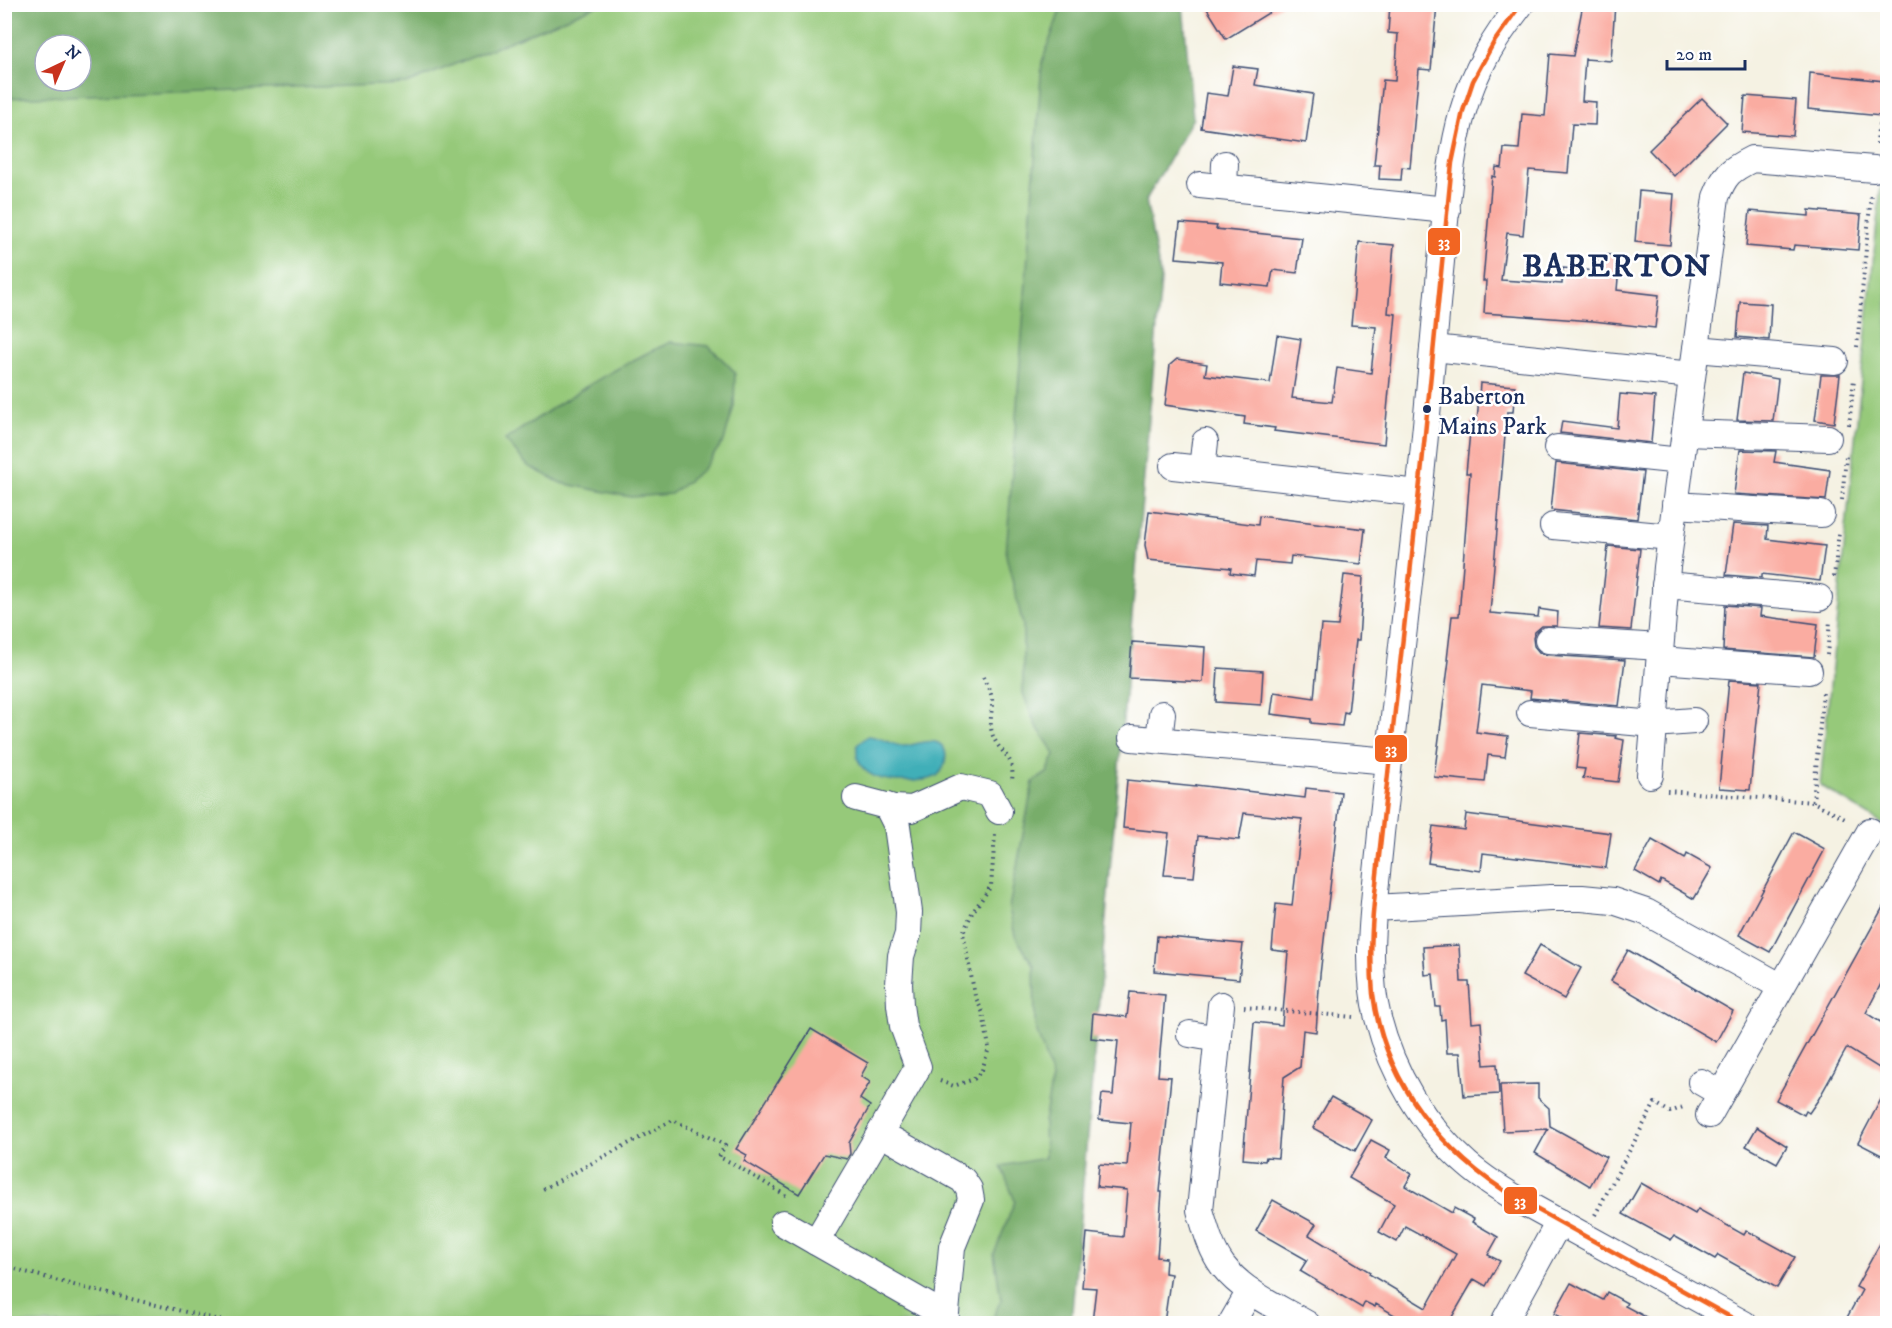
<svg xmlns="http://www.w3.org/2000/svg" width="1892" height="1328" font-family="'IM FELL DW Pica',serif">
	<style>
		.green { fill: #96c97a; stroke: #587c6c; stroke-width: 1.5; fill-rule: evenodd }
		.forest { fill: #78ad6a; stroke: #4a6e64; stroke-width: 1.5; fill-rule: evenodd }
		.water { fill: #3fafb8; stroke: #2d6f8b; stroke-width: 1.5 }
		.building { fill: #faaca1 }
		.lines { fill: none; stroke-linecap: round; stroke-linejoin: round }
		.minor-casing { stroke: #3c4c72; stroke-width: 28 }
		.path { stroke: #3c4c72; stroke-width: 4; stroke-dasharray: 1.5 4.5; stroke-linecap: butt }
		.minor { stroke: #fff; stroke-width: 26 }
		.bus-1-casing { stroke: #fff; stroke-width: 9 }
		.bus-1 { stroke: #f26522; stroke-width: 4.5 }
		.bus-dot { fill: #1b2f5e; stroke: #fff; stroke-width: 2 }
		.labels { text-anchor: middle; stroke-width: 5; stroke-linejoin: round; paint-order: stroke }
		.bus-label { font-size: 24px; fill: #1b2f5e; stroke: #fff; text-anchor: start }
		.district-label { font-size: 32px; font-weight: bold; letter-spacing: 1.5px; fill: #1b2f5e; stroke: #fff }
		.line-badge { stroke: #fff; stroke-width: 2 }
		.badge-label { font-size: 16px; text-anchor: middle; font-weight: bold; fill: #fff }
	</style>
	<rect width="100%" height="100%" fill="#fff"/>
	<filter id="ink" filterUnits="userSpaceOnUse"><feTurbulence type="fractalNoise" baseFrequency=".0167" numOctaves="2"/><feDisplacementMap in="SourceGraphic" scale="12" xChannelSelector="R" yChannelSelector="G"/><feConvolveMatrix kernelMatrix="1 2 1 2 8 2 1 2 1" color-interpolation-filters="sRGB"/></filter>
	<filter id="wash" filterUnits="userSpaceOnUse"><feTurbulence type="fractalNoise" baseFrequency=".008" numOctaves="4" result="noise"/><feDisplacementMap in="SourceGraphic" scale="24" xChannelSelector="R" yChannelSelector="G"/><feGaussianBlur stdDeviation="1.35" result="paint"/><feColorMatrix in="noise" values="0 0 0 0 0 0 0 0 0 0 0 0 0 0 0 0 0 1.4 0 .05"/><feComposite in="paint" operator="in"/></filter>
	<g filter="url(#wash)">
		<rect width="100%" height="100%" fill="#f5f2e3"/>
		<!-- green -->
		<g class="green">
			<path d="M5,5H1162L1057,1323L5,1324ZM45,45H81V81H45Z"/>
			<path d="M1887,124V827L1820,785Z"/>
		</g>
		<!-- forest -->
		<g class="forest">
			<path d="M4,5L5,4L598,5L407,84L5,98ZM45,45H81V81H45Z"/>
			<path d="M1062,5H1183L1193,118L1146,200L1161,280L1071,1323L990,1324L1001,1300L994,1254L1015,1201L1001,1166L1045,1158L1044,1122L1052,1078L1035,1026L1034,966L1015,936L1009,908L1033,782L1047,773L1055,754L1035,724L1023,693V625L1006,555L1042,62Z"/>
			<path d="M671,342L709,346L735,372L734,406L724,441L702,470L671,494L631,497L561,483L528,466L505,440C558,404 611,368 671,342Z"/>
		</g>
		<!-- water -->
		<path class="water" d="M868,736C882,737 893,746 903,746C913,746 925,739 935,742C951,746 947,767 937,776C930,780 922,780 914,781C896,782 865,781 858,759C856,755 857,749 857,745Z"/>
		<g id="blocks">
			<!-- building -->
			<g class="building">
				<path d="M1204,4H1283L1226,39Z"/>
				<path d="M1390,4H1437L1431,70L1419,69L1410,168L1402,167L1401,180L1379,179L1380,165H1374L1383,80L1395,81L1398,34L1388,33Z"/>
				<path d="M1583,4H1615L1611,61L1585,59L1582,101L1596,102L1595,125L1572,124L1568,173L1529,170L1523,235L1507,233L1501,280L1562,284L1563,268L1597,271L1599,254L1620,256L1617,290L1659,295L1655,328L1593,321L1484,313L1486,281H1483L1492,176L1495,177L1496,167L1502,168L1504,148L1519,149L1522,114L1545,116L1550,54L1573,56Z"/>
				<path d="M1233,66L1258,69L1255,85L1313,94L1306,143L1201,128L1206,93L1228,96Z"/>
				<path d="M1810,73L1884,81L1881,116L1808,109Z"/>
				<path d="M1745,96L1796,100L1793,136L1742,132Z"/>
				<path d="M1702,98L1727,123L1674,176L1649,150Z"/>
				<path d="M1639,191L1674,194L1670,245L1635,242Z"/>
				<path d="M1809,210L1861,215L1858,250L1794,245L1793,250L1746,246L1750,211L1809,216Z"/>
				<path d="M1180,223L1217,226L1216,229L1302,238L1297,273L1273,270L1270,287L1220,282L1222,262L1176,258Z"/>
				<path d="M1359,242L1394,245L1388,313L1396,314L1384,444L1274,431L1275,428L1244,424L1245,417L1165,405L1170,365L1177,359L1207,364L1205,375L1270,383L1277,335L1301,339L1292,398L1332,402L1337,368L1371,373L1376,327L1351,325Z"/>
				<path d="M1740,302L1771,304L1769,340L1737,337Z"/>
				<path d="M1743,373L1778,379L1773,421L1737,420Z"/>
				<path d="M1821,375H1840L1834,423L1815,420Z"/>
				<path d="M1480,383L1515,386L1513,412H1507L1490,613L1538,617L1539,609L1558,612L1557,626H1542L1535,632L1533,638L1534,646L1539,652L1547,655L1625,660L1619,706L1530,698L1531,691L1482,685L1476,732L1508,736L1505,757L1488,755L1485,782L1434,777L1449,660H1447L1452,616H1459L1470,473H1466L1471,422H1477Z"/>
				<path d="M1620,394L1655,397L1651,443L1560,433L1562,421L1617,428Z"/>
				<path d="M1740,450L1776,451L1774,462L1830,470L1826,500L1734,494Z"/>
				<path d="M1556,463L1643,472L1637,519L1551,510Z"/>
				<path d="M1149,511L1258,525L1259,516L1365,529L1361,564L1291,556L1290,564L1256,561L1254,576L1230,573L1231,568L1148,560L1145,545Z"/>
				<path d="M1733,524L1768,526L1767,539L1825,546L1820,581L1762,574V578L1726,575Z"/>
				<path d="M1608,546L1640,549L1631,630L1599,628Z"/>
				<path d="M1344,575L1363,577L1359,640H1356L1348,713L1344,712L1342,726L1311,723V719L1271,714L1274,692L1314,698L1321,625L1338,626Z"/>
				<path d="M1725,605L1761,608L1760,616L1818,624L1814,657L1723,650Z"/>
				<path d="M1132,642L1205,647L1203,682L1129,678Z"/>
				<path d="M1218,668L1263,671L1261,705L1216,702Z"/>
				<path d="M1729,680L1761,682L1750,790L1719,788Z"/>
				<path d="M1580,733L1616,736L1615,738L1624,740L1618,782L1583,778L1585,769L1576,768Z"/>
				<path d="M1127,780L1196,787V785L1221,788L1305,798L1306,788L1341,792L1320,975L1316,1032L1303,1030L1300,1067L1284,1077L1278,1158L1266,1157L1265,1161L1243,1159L1254,1022L1282,1025L1288,952L1272,950L1276,904L1292,906L1302,819L1244,813L1239,840L1198,836L1194,877L1164,875L1169,833L1123,828Z"/>
				<path d="M1466,814L1611,833L1606,868L1483,853L1481,871L1428,863L1433,826L1464,830Z"/>
				<path d="M1794,832L1825,849L1770,952L1739,935Z"/>
				<path d="M1652,840L1685,859L1687,854L1712,868L1694,899L1661,880L1659,885L1635,871Z"/>
				<path d="M1887,900V972L1866,1013L1887,1026V1073L1847,1048L1818,1100L1809,1113L1806,1111L1804,1115L1776,1100Z"/>
				<path d="M1157,936L1243,944L1239,979L1154,971Z"/>
				<path d="M1459,945L1461,982H1469L1472,1023L1481,1022L1484,1065L1497,1064L1499,1094L1464,1096L1460,1053H1447L1445,1019L1441,1020L1440,1007H1436L1433,974L1425,975L1423,947Z"/>
				<path d="M1540,945L1581,968L1564,999L1522,976Z"/>
				<path d="M1628,950L1733,1011L1716,1042L1611,981Z"/>
				<path d="M1130,992L1165,995L1158,1076L1171,1077L1160,1192H1162L1157,1257L1166,1258L1165,1273L1171,1274L1164,1323H1092L1096,1288L1082,1287L1087,1233L1123,1237L1127,1190L1097,1187L1099,1164L1127,1166L1131,1123L1099,1120L1102,1094L1113,1095L1118,1041L1091,1038L1093,1013L1127,1017Z"/>
				<path d="M811,1029L868,1063L861,1076L870,1082L860,1099L870,1106L849,1143L850,1154L847,1159L824,1154L799,1194L744,1161L747,1155L736,1149Z"/>
				<path d="M1538,1084V1098L1549,1108L1550,1126L1606,1157L1590,1186L1535,1153L1548,1129L1503,1131L1500,1085Z"/>
				<path d="M1887,1088V1158L1858,1143Z"/>
				<path d="M1331,1097L1372,1120L1355,1151L1313,1128Z"/>
				<path d="M1757,1127L1787,1146L1777,1163L1746,1146Z"/>
				<path d="M1371,1140L1390,1150L1386,1158L1412,1174L1405,1186L1452,1213L1454,1208L1474,1219L1472,1222L1498,1237L1488,1255L1500,1261L1486,1286L1474,1279L1449,1322L1452,1323H1408L1376,1304L1375,1307L1365,1302L1362,1308L1300,1271L1307,1260L1256,1231L1273,1200L1316,1224L1309,1235L1370,1272L1369,1274L1426,1308L1456,1254L1405,1226L1397,1242L1379,1232L1394,1204L1349,1178Z"/>
				<path d="M1641,1183L1695,1214L1698,1209L1744,1235L1746,1230L1795,1257L1777,1288L1718,1255L1715,1259L1674,1236L1671,1240L1623,1214Z"/>
				<path d="M1887,1231V1323H1844L1862,1290L1856,1287Z"/>
				<path d="M1571,1283L1603,1300L1607,1292L1627,1303L1625,1306L1657,1323H1572L1554,1314Z"/>
			</g>
		</g>
	</g>
	<g filter="url(#ink)">
		<use href="#blocks" fill-opacity="0" stroke="#3c4c72" stroke-width="1.5"/>
		<g class="lines">
			<defs>
				<g id="minor">
					<path d="M1521,4C1494,39 1475,69 1463,111C1450,156 1447,204 1442,251C1434,332 1428,413 1419,494C1407,607 1393,720 1381,833C1376,893 1363,959 1378,1018C1392,1073 1424,1127 1467,1164C1485,1180 1505,1192 1526,1204L1744,1324"/>
					<path d="M1200,185L1447,210"/>
					<path d="M1224,187L1225,164"/>
					<path d="M1433,348L1692,375"/>
					<path d="M1696,349L1835,361"/>
					<path d="M1685,433L1828,438"/>
					<path d="M1557,448L1681,461"/>
					<path d="M1173,466L1419,493"/>
					<path d="M1202,469L1205,442"/>
					<path d="M1675,505L1821,514"/>
					<path d="M1553,526L1671,537"/>
					<path d="M1665,585L1819,598"/>
					<path d="M1548,640L1660,647"/>
					<path d="M1660,660L1809,671"/>
					<path d="M1530,713L1654,724L1694,721"/>
					<path d="M1132,738L1389,761"/>
					<path d="M1159,740L1162,714"/>
					<path d="M1650,775L1667,567L1716,197C1725,174 1730,170 1752,159L1874,169"/>
					<path d="M856,798L894,808L912,809L961,787L990,794L999,811"/>
					<path d="M1374,908L1551,898H1582L1613,901L1646,912L1780,986"/>
					<path d="M1221,1005L1200,1210C1206,1230 1211,1250 1223,1266C1244,1293 1278,1307 1307,1324"/>
					<path d="M1190,1034L1218,1039"/>
					<path d="M1701,1082L1720,1093"/>
					<path d="M1709,1115L1870,831"/>
					<path d="M880,1133L963,1180L969,1189L971,1200L952,1247L945,1324L930,1307L816,1242Z"/>
					<path d="M880,1133L918,1067L903,1026L900,1005L899,984L901,956L908,934L909,912L897,826L887,806"/>
					<path d="M783,1223L816,1242"/>
					<path d="M1231,1324L1250,1291"/>
					<path d="M1503,1324L1559,1222"/>
				</g>
			</defs>
			<!-- minor casing -->
			<use href="#minor" class="minor-casing"/>
			<!-- path -->
			<g class="path">
				<path d="M1877,144L1878,127L1888,105"/>
				<path d="M1857,347L1871,194"/>
				<path d="M1849,425L1854,379"/>
				<path d="M1842,500L1846,456"/>
				<path d="M1834,577L1839,531"/>
				<path d="M1827,655L1830,621"/>
				<path d="M983,677C985,683 991,691 992,698C993,711 988,722 993,736C1001,756 1015,754 1012,781"/>
				<path d="M1667,791L1813,802L1847,819"/>
				<path d="M1813,802L1823,692"/>
				<path d="M1244,1007L1353,1017"/>
				<path d="M940,1081L954,1086L974,1079L982,1070L989,1048L983,1013L975,996L963,933L972,913L991,886L995,835"/>
				<path d="M543,1189L673,1120L725,1145L719,1157L730,1162L787,1196"/>
				<path d="M1595,1215L1655,1103L1670,1112L1686,1106"/>
				<path d="M4,1266L81,1287L236,1324"/>
			</g>
			<!-- minor -->
			<use href="#minor" class="minor"/>
			<defs>
				<path id="bus-1" d="M1521,4L1494,42L1473,81L1463,111L1452,163L1422,464L1374,902C1371,933 1370,963 1373,994C1384,1082 1444,1156 1518,1199L1743,1324"/>
			</defs>
			<!-- bus-1 casing -->
			<use href="#bus-1" class="bus-1-casing"/>
			<!-- bus-1 -->
			<use href="#bus-1" class="bus-1"/>
		</g>
	</g>
	<!-- markers -->
	<circle class="bus-dot" cx="1427" cy="409" r="5"/>
	<g class="labels">
		<!-- bus labels -->
		<g class="bus-label">
			<text x="1438" y="404">Baberton<tspan x="1438" dy="30">Mains Park</tspan></text>
		</g>
		<!-- district labels -->
		<g class="district-label">
			<text x="1617" y="276">BABERTON</text>
		</g>
	</g>
	<g class="line-badge">
		<rect x="1427" y="227" width="34" height="29" rx="6" fill="#f26522"/>
		<rect x="1374" y="734" width="34" height="29" rx="6" fill="#f26522"/>
		<rect x="1503" y="1186" width="35" height="29" rx="6" fill="#f26522"/>
	</g>
	<g class="badge-label">
		<text x="1444" y="247">33</text>
		<text x="1391" y="754">33</text>
		<text x="1520" y="1206">33</text>
	</g>
	<!-- margin -->
	<rect width="1892" height="1328" fill="none" stroke="#fff" stroke-width="24"/>
	<!-- north arrow -->
	<g transform="translate(63 63) rotate(44)"><circle r="28" fill="#ffffff" stroke="#a4acbf" stroke-width="1.5"/>
	<path d="M0-4.5L10 22L0 15L-10 22Z" fill="#c8321e"/>
	<text y="-9" font-size="16" font-weight="bold" text-anchor="middle" fill="#1b2f5e">N</text>
	</g>
	<!-- scale -->
	<path d="M1667 60v9h78v-9" fill="none" stroke="#1b2f5e" stroke-width="3"/>
	<text x="1676" y="60" font-size="18" fill="#1b2f5e" stroke="#ffffff" stroke-width="4.5" paint-order="stroke">20 m</text>
</svg>
